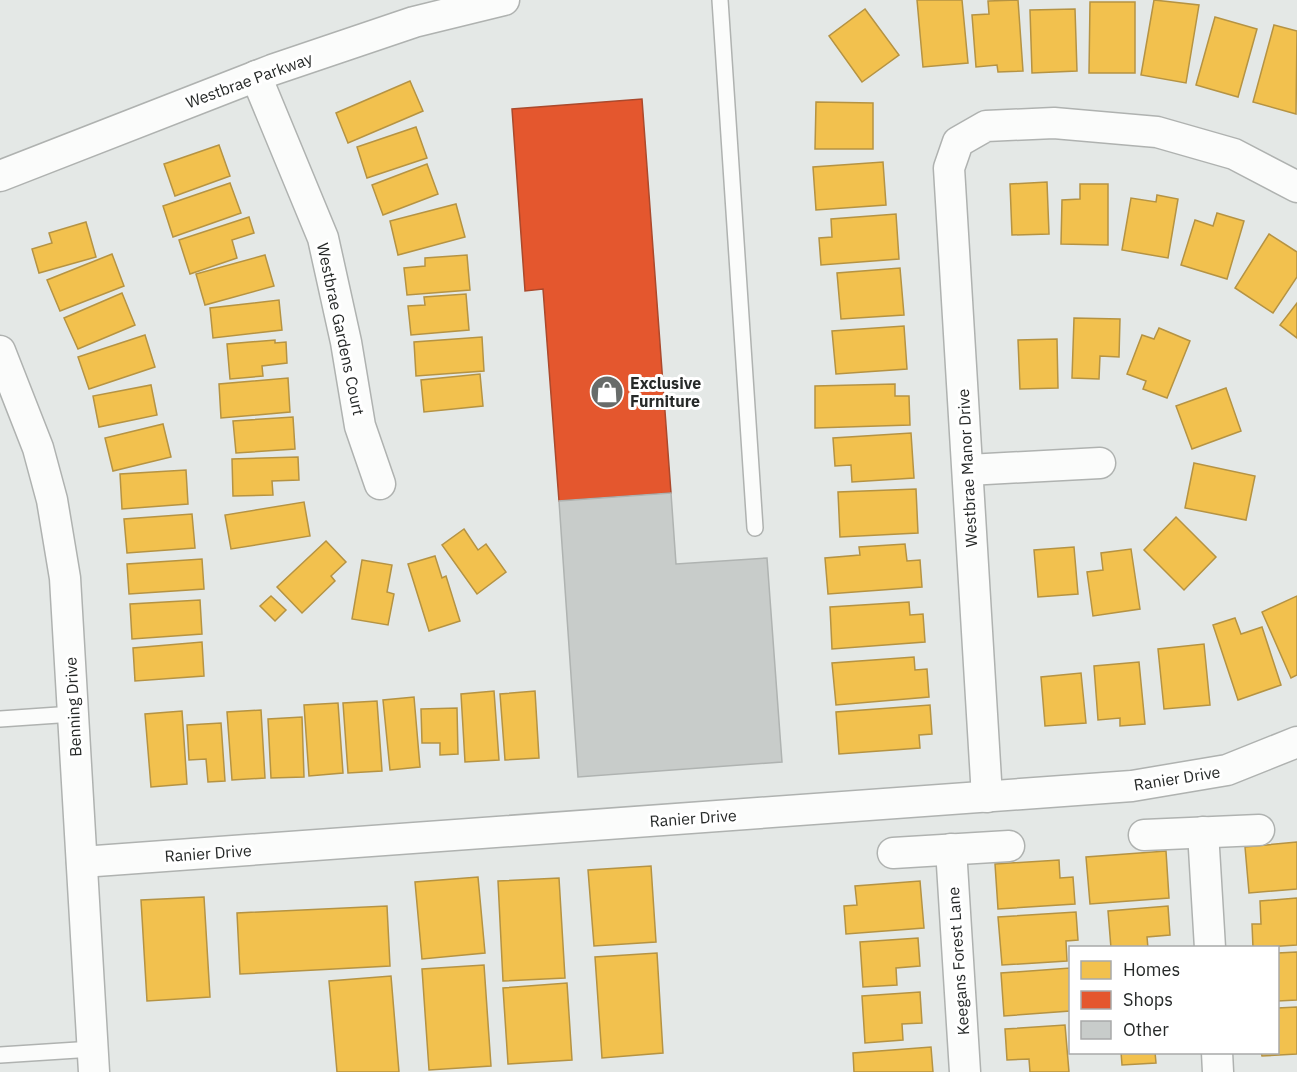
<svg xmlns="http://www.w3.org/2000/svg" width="1297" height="1072" font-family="'IBM Plex Sans',sans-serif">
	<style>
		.homes { fill: #f2c14e; stroke: #b59343; stroke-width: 1.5 }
		.shops { fill: #e4572e; stroke: #ab492c; stroke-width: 1.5 }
		.building { fill: #c8ccca; stroke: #afb3b1; stroke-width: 1.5 }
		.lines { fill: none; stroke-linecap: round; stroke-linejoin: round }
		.service-casing { stroke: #afb2b0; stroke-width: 18 }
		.minor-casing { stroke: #afb2b0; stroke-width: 33 }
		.service { stroke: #fbfcfb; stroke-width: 15 }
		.minor { stroke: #fbfcfb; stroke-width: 30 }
		.labels { text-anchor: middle; stroke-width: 6; stroke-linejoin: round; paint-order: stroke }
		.street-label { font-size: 16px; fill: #262928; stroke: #fff }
		.poi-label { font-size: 16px; font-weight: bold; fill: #262928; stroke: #fff; text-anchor: start }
	</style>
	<rect width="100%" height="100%" fill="#e4e8e6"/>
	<!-- homes -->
	<g class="homes">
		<path d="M917,0H962L968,63L923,67Z"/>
		<path d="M1018,0L1023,71L998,72L997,65L976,67L972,15L989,14L988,1Z"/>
		<path d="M1154,0L1199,5L1186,83L1141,75Z"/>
		<path d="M1090,2H1135V73H1089Z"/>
		<path d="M865,9L899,55L862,82L829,36Z"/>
		<path d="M1075,9L1077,71L1032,73L1030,10Z"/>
		<path d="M1215,17L1257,29L1238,97L1196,85Z"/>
		<path d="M1274,25L1297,31L1296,114L1253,102Z"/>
		<path d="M410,81L423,111L348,143L336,113Z"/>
		<path d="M816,102L873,103V149H815Z"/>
		<path d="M416,127L427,158L367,178L357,147Z"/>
		<path d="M219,145L230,176L175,196L164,164Z"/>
		<path d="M883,162L886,205L816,210L813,167Z"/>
		<path d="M427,164L438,194L383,215L372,185Z"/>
		<path d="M1047,182L1049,234L1012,235L1010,184Z"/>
		<path d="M230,183L241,213L173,237L163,206Z"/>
		<path d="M1080,184H1108V245L1061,244L1062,200L1080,199Z"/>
		<path d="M1157,195L1178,199L1168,258L1122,250L1131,198L1156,202Z"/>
		<path d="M456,204L465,237L398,255L390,221Z"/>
		<path d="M1217,213L1244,221L1227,279L1181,265L1195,220L1213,226Z"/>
		<path d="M896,214L899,259L821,265L819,238L832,237L831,219Z"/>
		<path d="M249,217L254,233L232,240L237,258L190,274L179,240Z"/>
		<path d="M86,222L96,257L39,273L32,249L52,243L49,233Z"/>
		<path d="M1269,234L1297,252V277L1273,313L1235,288Z"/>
		<path d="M112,254L124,286L60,311L47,280Z"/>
		<path d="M265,255L274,286L205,305L196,274Z"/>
		<path d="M467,255L470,290L407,295L404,268L425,266V258Z"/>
		<path d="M900,268L904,315L841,319L837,273Z"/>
		<path d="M122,293L135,325L78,349L64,318Z"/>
		<path d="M466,294L469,330L411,335L408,306L425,305L424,297Z"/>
		<path d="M279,300L282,330L213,338L210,308Z"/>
		<path d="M1297,303V338L1280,325Z"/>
		<path d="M1074,318L1120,319L1119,357L1100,356L1099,379L1072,378Z"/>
		<path d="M904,326L907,369L836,374L832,331Z"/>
		<path d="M1159,328L1190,341L1167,398L1143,389L1146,381L1127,374L1142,335L1154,339Z"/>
		<path d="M145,335L155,367L89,389L78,357Z"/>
		<path d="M482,337L484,371L416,376L414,342Z"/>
		<path d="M1057,339L1058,388L1020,389L1018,340Z"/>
		<path d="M275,340V343L286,342L287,363L262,366L263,376L230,379L227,344Z"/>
		<path d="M480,374L483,406L424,412L421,380Z"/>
		<path d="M288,378L290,412L221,418L219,384Z"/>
		<path d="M895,384V396H909L910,425L815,428V386Z"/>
		<path d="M151,385L157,415L99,427L93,396Z"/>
		<path d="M1226,388L1241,431L1192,449L1176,406Z"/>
		<path d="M293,417L295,449L236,453L233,421Z"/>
		<path d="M163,424L171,457L113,471L105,438Z"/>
		<path d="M911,433L914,478L852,482L851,465L835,466L833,438Z"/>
		<path d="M298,457L299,480L272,481L273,495L233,496L232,459Z"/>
		<path d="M1194,463L1255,476L1246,520L1185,508Z"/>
		<path d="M186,470L188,504L122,509L120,474Z"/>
		<path d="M916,489L918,533L840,537L838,492Z"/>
		<path d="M304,502L310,536L231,549L225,515Z"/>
		<path d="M192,514L195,548L127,553L124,519Z"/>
		<path d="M1176,517L1216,557L1184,590L1144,550Z"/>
		<path d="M464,529L478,550L486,544L506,572L477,594L442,545Z"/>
		<path d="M326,541L346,562L331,576L335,581L302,613L277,587Z"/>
		<path d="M905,544L907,561L920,560L922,587L828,594L825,558L860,555L859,547Z"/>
		<path d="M1074,547L1078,594L1038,597L1034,550Z"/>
		<path d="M1131,549L1140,609L1093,616L1087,572L1103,570L1101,553Z"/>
		<path d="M435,556L442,578L446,576L460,621L429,631L408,564Z"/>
		<path d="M202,559L204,589L129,594L127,564Z"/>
		<path d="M362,560L392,565L387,592L394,594L388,625L352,619Z"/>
		<path d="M271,596L286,610L275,621L260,606Z"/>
		<path d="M1297,596V675L1291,678L1262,612Z"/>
		<path d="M200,600L202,634L132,639L130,604Z"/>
		<path d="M909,602L910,615L923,614L925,642L832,649L830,607Z"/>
		<path d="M1235,618L1241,634L1262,627L1281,685L1238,700L1213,625Z"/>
		<path d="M202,642L204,676L135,681L133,648Z"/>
		<path d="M1204,644L1210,705L1164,709L1158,649Z"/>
		<path d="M914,657L915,670L927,669L929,697L836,705L832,663Z"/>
		<path d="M1139,662L1145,724L1120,726V718L1098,720L1094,666Z"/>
		<path d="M1081,673L1086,723L1045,726L1041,677Z"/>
		<path d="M494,691L499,760L465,762L461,694Z"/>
		<path d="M535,691L539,758L505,760L500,694Z"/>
		<path d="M414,697L420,767L390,770L383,700Z"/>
		<path d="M377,701L382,771L348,773L343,703Z"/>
		<path d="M338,703L343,773L309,776L304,705Z"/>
		<path d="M930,705L932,734L919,735L920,748L839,754L836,712Z"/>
		<path d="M457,708L458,754L440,755V743H422L421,709Z"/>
		<path d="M261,710L265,778L232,780L227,712Z"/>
		<path d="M182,711L187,784L151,787L145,714Z"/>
		<path d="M302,717L304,777L271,778L268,719Z"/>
		<path d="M221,723L225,781L208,782L206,759L189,760L187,725Z"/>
		<path d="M1297,842V889L1249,893L1245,847Z"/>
		<path d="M1166,851L1169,898L1090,904L1086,857Z"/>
		<path d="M1059,860L1060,878L1073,877L1075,904L998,909L995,864Z"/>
		<path d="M651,866L656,942L594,946L588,870Z"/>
		<path d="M478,877L485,953L422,959L415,882Z"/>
		<path d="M559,878L565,978L503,981L498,881Z"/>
		<path d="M920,881L924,928L846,934L844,906L857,905L855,886Z"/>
		<path d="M204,897L210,997L147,1001L141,900Z"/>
		<path d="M1297,898V945L1253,948L1252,924H1261L1260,901Z"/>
		<path d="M387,906L390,966L240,974L237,913Z"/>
		<path d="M1168,906L1170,935L1147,937L1148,948H1111L1108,911Z"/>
		<path d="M1076,912L1078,940L1066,941L1067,961L1002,965L998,917Z"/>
		<path d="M918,938L920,966L896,968L897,985L863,987L860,942Z"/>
		<path d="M1297,952V1000L1278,1001V953Z"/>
		<path d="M657,953L663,1053L602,1058L595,957Z"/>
		<path d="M484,965L491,1066L429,1070L422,969Z"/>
		<path d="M1070,968V1011L1004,1016L1001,973Z"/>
		<path d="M391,976L399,1072H337L329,981Z"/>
		<path d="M567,983L572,1060L508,1064L503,988Z"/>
		<path d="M920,992L922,1023L902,1024L903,1040L865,1043L862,996Z"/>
		<path d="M1297,1007V1054L1262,1056L1261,1052H1278V1008Z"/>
		<path d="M1065,1025L1069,1072H1030L1029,1059L1007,1060L1005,1029Z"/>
		<path d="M931,1047L933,1072H854L853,1053Z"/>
		<path d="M1121,1052H1155L1156,1063L1122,1065Z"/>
	</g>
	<!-- shops -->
	<path class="shops" d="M642,99L671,493L559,501L543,289L525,291L512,109Z"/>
	<!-- building -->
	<path class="building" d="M671,493L676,564L767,558L782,762L578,777L559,501Z"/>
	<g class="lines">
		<defs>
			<g id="service">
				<path d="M720,0L755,528"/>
				<path d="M0,719L73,714"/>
				<path d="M0,1055L93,1049"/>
			</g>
			<g id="minor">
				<path d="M256,76L323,238L346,342L360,426L380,484"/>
				<path d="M0,176L272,70L414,22L504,0"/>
				<path d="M0,351L38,448L52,500L65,578L94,1072"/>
				<path d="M968,470L1100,463"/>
				<path d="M987,797L949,168L958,142L986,126L1054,123L1157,132L1234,154L1297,187"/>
				<path d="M1203,832L1210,948"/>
				<path d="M1144,835L1259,830"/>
				<path d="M951,849L965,1072"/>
				<path d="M893,853L1009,846"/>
				<path d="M82,862L1132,786L1227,770L1297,742"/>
				<path d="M1217,1052L1218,1072"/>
			</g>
		</defs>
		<!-- service casing -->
		<use href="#service" class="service-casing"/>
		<!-- minor casing -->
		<use href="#minor" class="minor-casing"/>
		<!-- service -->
		<use href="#service" class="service"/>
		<!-- minor -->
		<use href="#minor" class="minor"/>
	</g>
	<!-- icons -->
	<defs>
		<symbol id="shop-disc" viewBox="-11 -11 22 22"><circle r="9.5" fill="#686c6a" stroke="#fff"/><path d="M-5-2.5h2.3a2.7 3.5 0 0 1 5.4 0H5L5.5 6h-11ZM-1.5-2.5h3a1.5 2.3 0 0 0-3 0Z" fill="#fff"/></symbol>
	</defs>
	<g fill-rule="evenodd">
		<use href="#shop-disc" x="588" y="373" width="38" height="38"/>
	</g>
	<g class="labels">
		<!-- street labels -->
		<g class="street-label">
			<text transform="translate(249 80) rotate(-20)" y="6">Westbrae Parkway</text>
			<text transform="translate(341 329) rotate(78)" y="6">Westbrae Gardens Court</text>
			<text transform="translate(967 468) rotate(-93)" y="6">Westbrae Manor Drive</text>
			<text transform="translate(73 707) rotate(-93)" y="6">Benning Drive</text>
			<text transform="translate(1177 778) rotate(-9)" y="6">Ranier Drive</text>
			<text transform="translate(693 818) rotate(-4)" y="6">Ranier Drive</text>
			<text transform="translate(208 853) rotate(-4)" y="6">Ranier Drive</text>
			<text transform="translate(958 961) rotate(-94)" y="6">Keegans Forest Lane</text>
		</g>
		<!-- poi labels -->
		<g class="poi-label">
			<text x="630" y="389">Exclusive<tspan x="630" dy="18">Furniture</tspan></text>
		</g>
	</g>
	<!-- legend -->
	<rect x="1069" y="946" width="210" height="108" fill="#ffffff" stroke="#a8a9a9" stroke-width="1.5"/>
	<rect x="1081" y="961" width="30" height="18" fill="#f2c14e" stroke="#a8a9a9" stroke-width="1.5"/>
	<text x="1123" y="976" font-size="18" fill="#262928">Homes</text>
	<rect x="1081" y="991" width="30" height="18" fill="#e4572e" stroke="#a8a9a9" stroke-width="1.5"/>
	<text x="1123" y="1006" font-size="18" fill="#262928">Shops</text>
	<rect x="1081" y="1021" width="30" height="18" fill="#c8ccca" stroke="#a8a9a9" stroke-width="1.5"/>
	<text x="1123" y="1036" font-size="18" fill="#262928">Other</text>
</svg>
